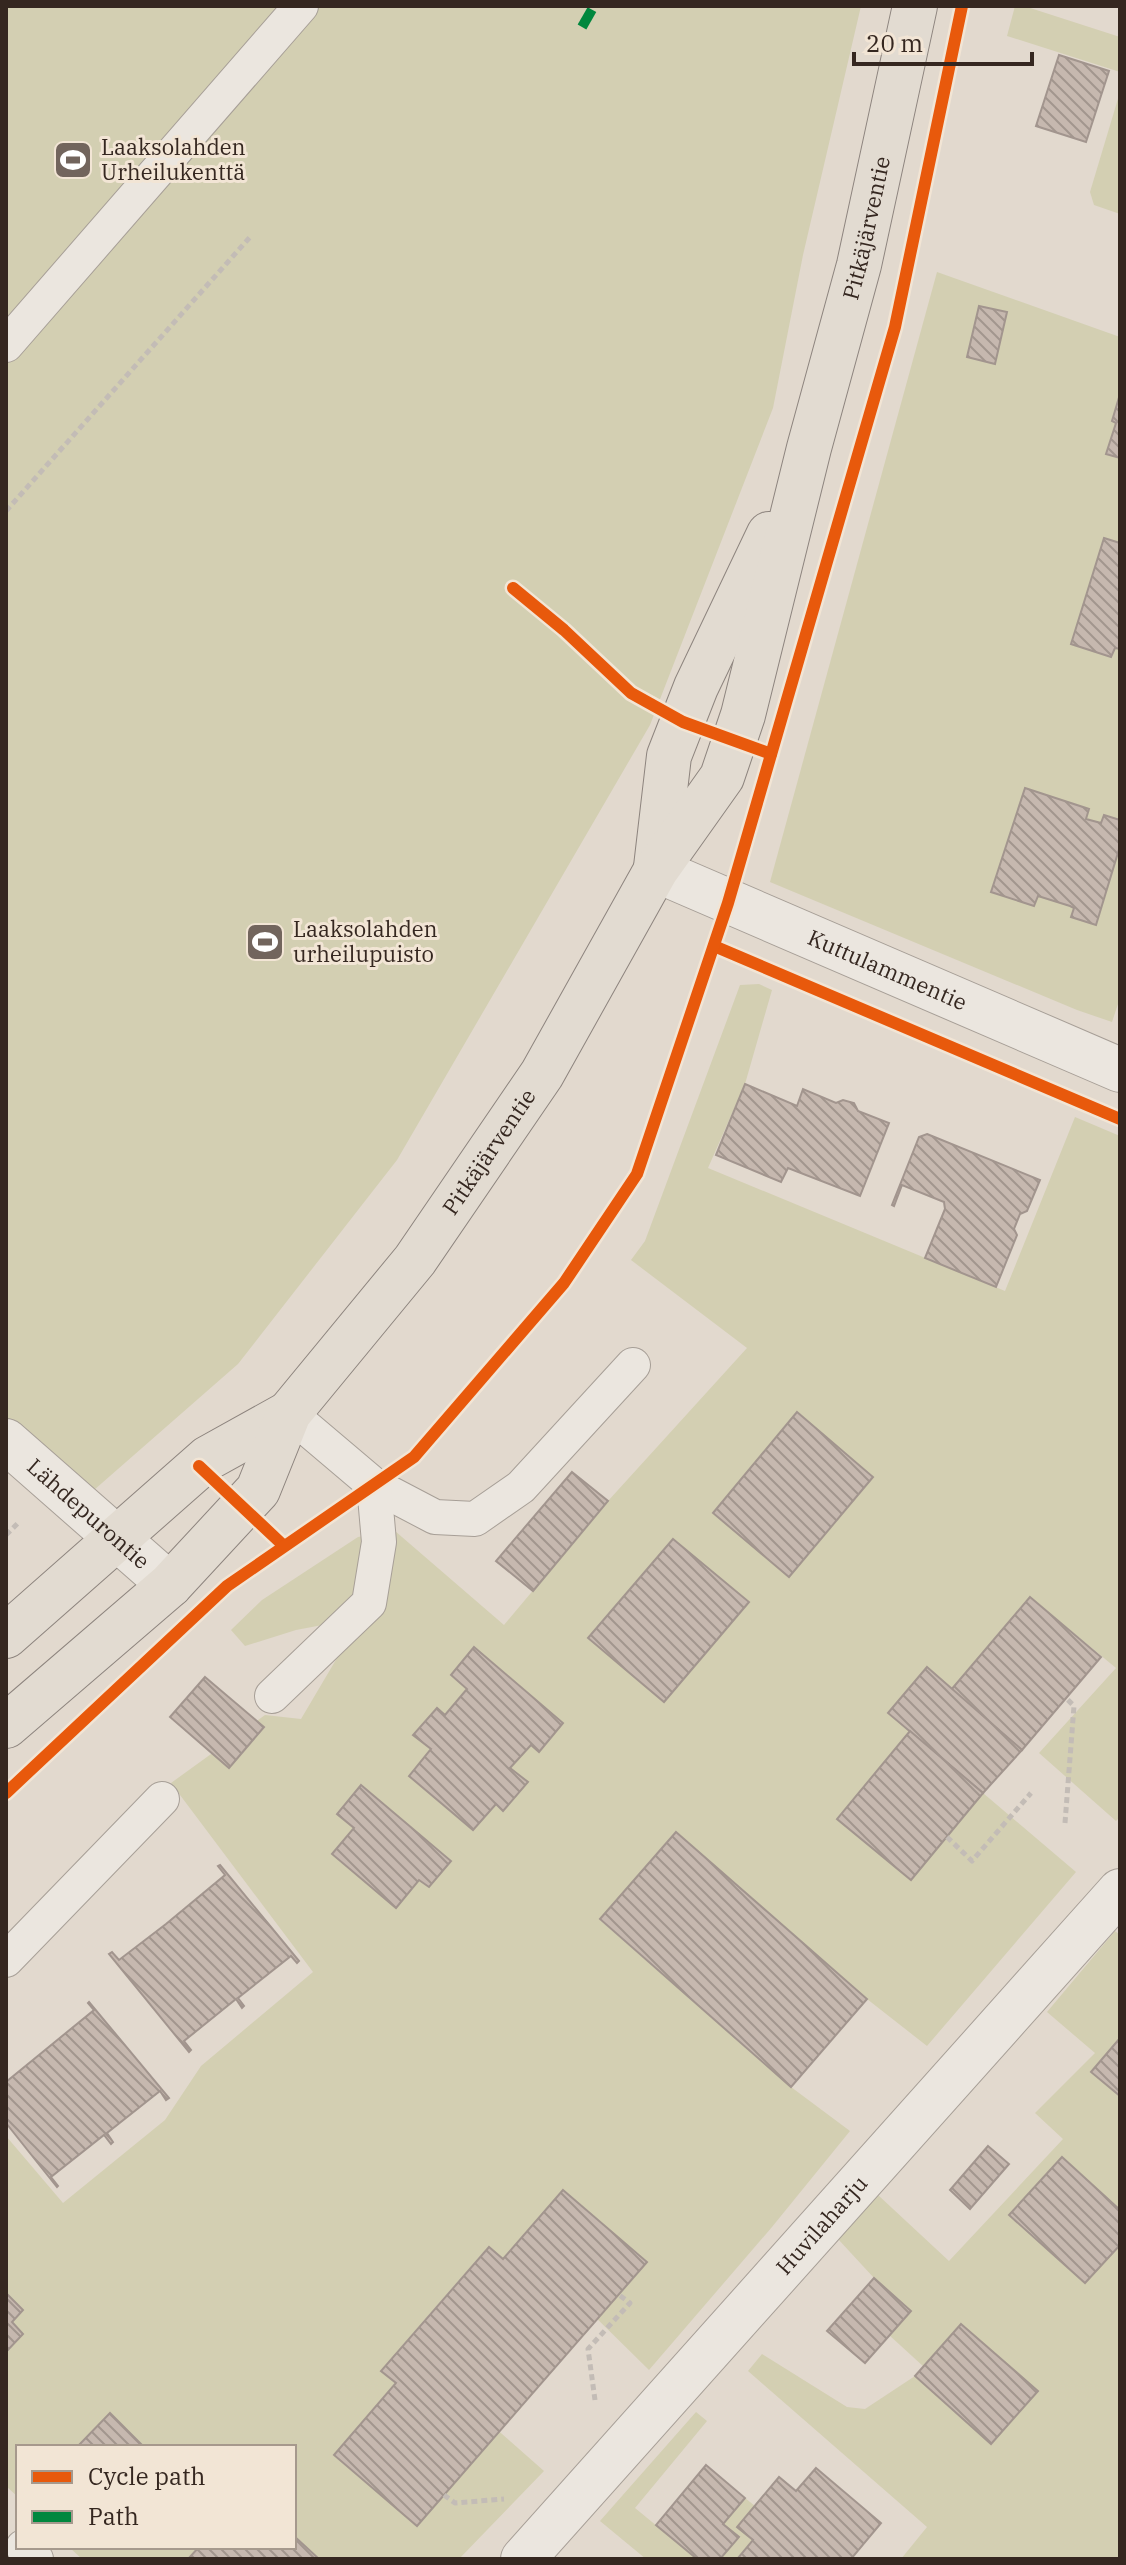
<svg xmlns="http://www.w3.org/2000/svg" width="1126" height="2565" font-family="'IBM Plex Serif',serif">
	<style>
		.green { fill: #d3cfb2 }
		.building { fill: url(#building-back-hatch); stroke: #a2958e; stroke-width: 2 }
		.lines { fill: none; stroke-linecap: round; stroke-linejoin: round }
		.service-casing { stroke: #a79f97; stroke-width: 36 }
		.minor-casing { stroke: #a79f97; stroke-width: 46 }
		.tertiary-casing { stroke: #a79f97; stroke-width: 46 }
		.primary-casing { stroke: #8d847e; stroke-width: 46 }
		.path { stroke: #c3bcb6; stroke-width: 5; stroke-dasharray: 6 4; stroke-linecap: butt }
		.service { stroke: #ebe6df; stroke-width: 34 }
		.minor { stroke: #ebe6df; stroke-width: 44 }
		.tertiary { stroke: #ebe6df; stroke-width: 44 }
		.primary { stroke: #e2dbd1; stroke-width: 44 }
		.quiet { stroke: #00873e; stroke-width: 10; stroke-dasharray: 20 10; stroke-linecap: butt }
		.cycleway-casing { stroke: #f2e5d5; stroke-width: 17 }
		.cycleway { stroke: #e8590c; stroke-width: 12 }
		.labels { text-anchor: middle; stroke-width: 6; stroke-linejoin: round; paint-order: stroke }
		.poi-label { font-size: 22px; fill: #352720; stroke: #f2e5d5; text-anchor: start }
		.street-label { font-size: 22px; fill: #352720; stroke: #f2e5d5 }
	</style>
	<defs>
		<pattern id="building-back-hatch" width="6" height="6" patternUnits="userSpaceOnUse" patternTransform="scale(2)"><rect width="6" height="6" fill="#c6b8af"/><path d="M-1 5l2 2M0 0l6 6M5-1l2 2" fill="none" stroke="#a2968e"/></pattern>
	</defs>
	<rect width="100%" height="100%" fill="#e2d9ce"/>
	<!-- green -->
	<g class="green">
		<path d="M6,6H861L803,255L773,408L650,725L397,1160L238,1364L78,1504L6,1441Z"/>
		<path d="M1015,6H1024L1120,37V72L1007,36Z"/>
		<path d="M1120,92V214L1094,205L1090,192Z"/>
		<path d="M937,272L1120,337V998L1112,1022L1077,1010L770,882Z"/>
		<path d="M759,984L772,990L745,1084L708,1168L1005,1291L1075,1117L1120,1136V1817L1116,1821L1039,1753L1116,1668L1030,1597L951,1690L927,1668L910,1731L837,1819L911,1880L983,1793L1076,1872L927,2046L867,1999L675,1832L600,1920L791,2087L850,2131L772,2227L649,2370L519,2242L503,2259L488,2247L402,2346L544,2471L459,2559H82L69,2547H294V2447H18V2497L6,2486V2136L63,2203L165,2120L201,2066L313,1972L171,1783L265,1715L301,1719L350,1636L333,1623L296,1630L245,1646L231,1630L262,1600L358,1537L395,1531L504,1625L608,1501L747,1348L631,1260L645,1241L740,985Z"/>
		<path d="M1115,1931L1120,1935V2559H901L927,2527L748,2371L762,2354L847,2407L865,2409L915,2376L924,2367L889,2335L911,2311L874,2278L838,2239L878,2195L949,2261L1063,2139L1035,2113L1095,2053L1047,2012Z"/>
		<path d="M696,2412L707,2421L635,2508L697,2559H646L600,2521Z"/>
		<path d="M745,2498L755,2506L738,2527L753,2540L739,2559H720L739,2537L723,2524Z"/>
	</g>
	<!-- building -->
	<g class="building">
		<path d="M1059,55L1109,71L1086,142L1036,126Z"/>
		<path d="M979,306L1007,312L995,364L967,357Z"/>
		<path d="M1120,394V458L1106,454L1116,423L1112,421Z"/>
		<path d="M1104,538L1120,543V649L1115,648L1111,657L1071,644Z"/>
		<path d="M1025,788L1089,809L1086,819L1101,823L1104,815L1120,820V846L1096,925L1071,917L1074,908L1070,906L1038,896L1034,906L991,892Z"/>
		<path d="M745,1084L797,1106L803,1089L836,1103L843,1100L854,1103L858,1111L889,1123L860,1196L788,1168L781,1182L716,1155Z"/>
		<path d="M927,1134L1040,1180L1027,1211L1020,1214L1014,1229L1017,1235L996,1287L925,1258L945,1209L944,1202L902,1185L894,1206L892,1205L919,1137Z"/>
		<path d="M797,1412L873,1477L789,1577L713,1513Z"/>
		<path d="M572,1472L608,1501L533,1591L496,1561Z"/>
		<path d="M673,1539L749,1602L664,1702L588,1638Z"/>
		<path d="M1030,1597L1101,1657L1022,1750L951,1690Z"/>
		<path d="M474,1647L563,1723L539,1752L531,1745L510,1768L528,1782L503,1811L496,1804L473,1830L409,1776L431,1749L413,1735L437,1708L445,1715L467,1689L451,1675Z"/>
		<path d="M927,1667L1022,1750L983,1793L888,1713Z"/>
		<path d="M205,1677L264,1727L229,1768L170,1717Z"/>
		<path d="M910,1731L983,1793L911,1880L837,1819Z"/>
		<path d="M361,1785L451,1861L429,1887L419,1880L396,1908L332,1854L354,1828L337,1814Z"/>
		<path d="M676,1832L867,1999L791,2087L600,1919Z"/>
		<path d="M220,1865L299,1961L297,1963L291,1956L238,1998L244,2006L242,2008L236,1999L184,2041L191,2050L189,2052L109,1954L112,1952L119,1960L166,1924L225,1875L218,1866Z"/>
		<path d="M89,2002L169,2098L166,2100L160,2091L107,2133L113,2142L111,2144L104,2135L51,2177L58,2186L57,2187L6,2123V2082L94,2010L88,2003Z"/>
		<path d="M1120,2038V2096L1091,2072Z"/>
		<path d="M988,2146L1009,2164L970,2209L950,2190Z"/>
		<path d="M1062,2157L1120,2210V2245L1085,2283L1009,2215Z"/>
		<path d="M563,2190L647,2262L417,2526L334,2455L396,2383L381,2371L489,2247L503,2259Z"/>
		<path d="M874,2278L911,2311L865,2363L827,2331Z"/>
		<path d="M6,2293L23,2310L12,2322L23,2334L6,2352Z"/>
		<path d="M961,2324L1038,2391L991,2444L915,2376Z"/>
		<path d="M110,2413L144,2447H77Z"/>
		<path d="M706,2465L745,2498L723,2524L739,2537L720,2559H697L656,2525Z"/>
		<path d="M816,2468L881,2523L851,2559L738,2558L753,2540L737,2527L779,2477L796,2491Z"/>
		<path d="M294,2536L319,2559H188L199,2547H294Z"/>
	</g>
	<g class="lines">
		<defs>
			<g id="service">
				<path d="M6,345L301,6"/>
				<path d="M289,1413L374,1485L435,1517L475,1519L521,1487L633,1365"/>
				<path d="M272,1696L369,1603L379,1542L374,1485"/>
				<path d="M6,1960L162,1799"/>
				<path d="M23,2547L36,2559"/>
			</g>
			<g id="minor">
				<path id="s1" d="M6,1441L170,1585"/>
				<path id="s2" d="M523,2559L1120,1891"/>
			</g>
			<g id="tertiary">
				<path id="s3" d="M656,870L1120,1070"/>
			</g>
			<g id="primary">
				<path d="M656,867L669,756L696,687L769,534"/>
				<path d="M6,1636L208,1458L289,1413"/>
				<path id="s4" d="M6,1726L170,1585L258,1490L289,1413L415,1260L542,1074L656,870L722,777L743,715L809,448L859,265L915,6"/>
			</g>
		</defs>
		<!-- service casing -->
		<use href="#service" class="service-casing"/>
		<!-- minor casing -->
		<use href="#minor" class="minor-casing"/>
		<!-- tertiary casing -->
		<use href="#tertiary" class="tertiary-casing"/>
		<!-- primary casing -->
		<use href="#primary" class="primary-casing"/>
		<!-- path -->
		<g class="path">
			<path d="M6,511L251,236"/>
			<path d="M6,1535L19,1522"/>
			<path d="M1065,1823L1074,1706L1066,1698"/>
			<path d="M947,1837L972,1861L1031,1793"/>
			<path d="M595,2400L588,2349L630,2303L619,2295"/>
			<path d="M444,2495L455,2503L504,2499"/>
		</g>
		<!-- service -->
		<use href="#service" class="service"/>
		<!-- minor -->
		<use href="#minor" class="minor"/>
		<!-- tertiary -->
		<use href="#tertiary" class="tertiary"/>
		<!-- primary -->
		<use href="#primary" class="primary"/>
		<!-- quiet -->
		<path class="quiet" d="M582,27L594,6"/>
		<defs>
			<g id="cycleway">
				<path d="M513,588L564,630L631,693L683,722L771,754"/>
				<path d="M714,946L1120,1119"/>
				<path d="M199,1466L284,1546"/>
				<path d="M6,1793L227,1586L414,1457L564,1283L637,1174L728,903L895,327L962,6"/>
			</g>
		</defs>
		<!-- cycleway casing -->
		<use href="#cycleway" class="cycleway-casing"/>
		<!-- cycleway -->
		<use href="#cycleway" class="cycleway"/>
	</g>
	<!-- icons -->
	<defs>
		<symbol id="stadium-square" viewBox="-11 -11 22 22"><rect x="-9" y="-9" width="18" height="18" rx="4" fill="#72655d" stroke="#f2e5d5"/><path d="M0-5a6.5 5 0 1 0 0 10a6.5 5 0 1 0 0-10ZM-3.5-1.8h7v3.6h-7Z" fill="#fff"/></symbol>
	</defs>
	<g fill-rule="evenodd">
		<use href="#stadium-square" x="51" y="138" width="44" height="44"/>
		<use href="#stadium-square" x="243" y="920" width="44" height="44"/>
	</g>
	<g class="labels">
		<!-- poi labels -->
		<g class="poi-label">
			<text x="101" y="155">Laaksolahden<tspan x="101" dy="25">Urheilukenttä</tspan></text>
			<text x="293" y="937">Laaksolahden<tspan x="293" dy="25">urheilupuisto</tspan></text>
		</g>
		<!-- street labels -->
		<g class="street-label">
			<text dy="8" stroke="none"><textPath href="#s4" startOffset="1768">Pitkäjärventie</textPath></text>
			<text dy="8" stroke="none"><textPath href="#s3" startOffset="252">Kuttulammentie</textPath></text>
			<text dy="8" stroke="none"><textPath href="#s4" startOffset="758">Pitkäjärventie</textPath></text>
			<text dy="8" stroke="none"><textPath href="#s1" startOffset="110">Lähdepurontie</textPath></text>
			<text dy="8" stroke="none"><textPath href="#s2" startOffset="448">Huvilaharju</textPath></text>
		</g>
	</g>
	<!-- border -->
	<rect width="1126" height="2565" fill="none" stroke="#352720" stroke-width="16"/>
	<!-- legend -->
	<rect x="16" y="2445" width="280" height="104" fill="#f2e5d5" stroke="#a6998d" stroke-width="2"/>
	<rect x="32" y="2471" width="40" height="12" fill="#e8590c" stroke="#a6998d" stroke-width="2"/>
	<text x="88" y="2485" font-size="24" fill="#352720">Cycle path</text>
	<rect x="32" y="2511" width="40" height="12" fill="#00873e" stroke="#a6998d" stroke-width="2"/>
	<text x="88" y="2525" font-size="24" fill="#352720">Path</text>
	<!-- scale -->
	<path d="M854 52v12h178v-12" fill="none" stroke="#352720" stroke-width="4"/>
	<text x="866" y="52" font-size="24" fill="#352720" stroke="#f2e5d5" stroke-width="6" paint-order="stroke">20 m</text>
</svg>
